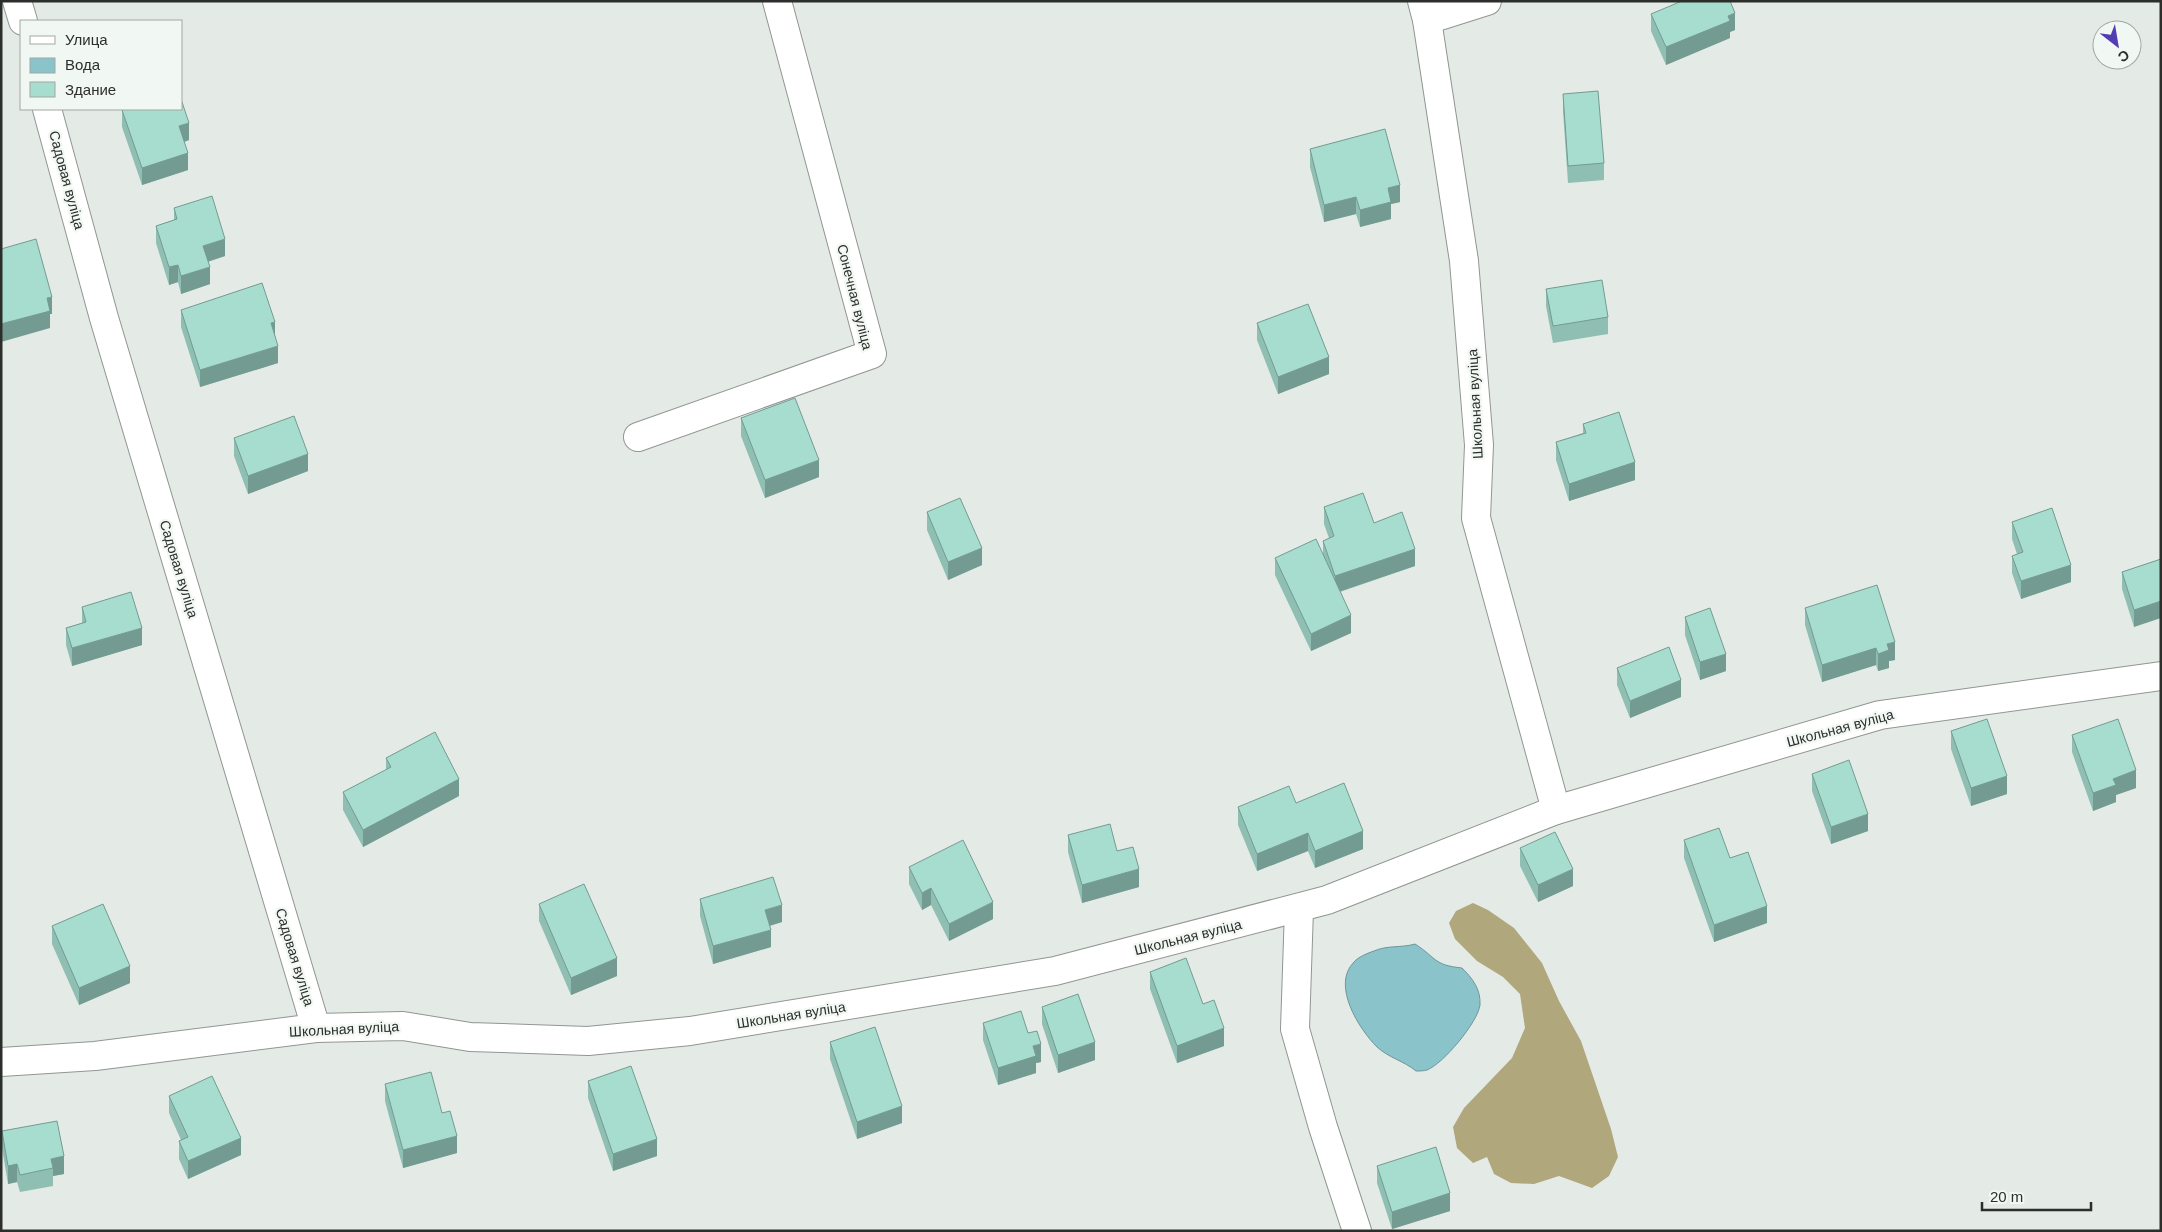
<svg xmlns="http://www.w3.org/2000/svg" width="2162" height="1232" font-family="Arial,sans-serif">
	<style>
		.forest { fill: #b0a77c }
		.water { fill: #8ac3ca; stroke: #6e969b }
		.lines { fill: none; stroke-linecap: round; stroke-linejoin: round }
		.street-casing { stroke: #919692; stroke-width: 30 }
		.street { stroke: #fff; stroke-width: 28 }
		.wall { fill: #8fbeb2 }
		.shaded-wall { fill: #749b91 }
		.building { fill: #a6ddcf; stroke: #749b91 }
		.labels { text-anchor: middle; stroke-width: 4.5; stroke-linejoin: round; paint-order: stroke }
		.street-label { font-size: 14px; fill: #2c2e2c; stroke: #f1f7f2 }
	</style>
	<rect width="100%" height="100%" fill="#e4eae5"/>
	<!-- forest -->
	<path class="forest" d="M1473,903L1488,910L1514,928L1542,963L1559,1001L1581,1041L1611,1129L1618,1157L1609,1176L1592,1188L1559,1176L1534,1184L1511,1183L1494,1174L1487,1157L1473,1163L1457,1148L1453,1127L1464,1108L1512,1058L1525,1028L1520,994L1503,977L1477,961L1455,939L1449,923L1456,911Z"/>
	<!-- water -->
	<path class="water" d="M1415,944C1437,958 1433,965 1462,968C1472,978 1481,989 1480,1005C1478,1022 1443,1064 1427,1070C1424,1071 1419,1071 1416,1071C1404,1061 1389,1058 1377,1047C1359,1029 1331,985 1354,962C1358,957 1368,953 1374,951C1387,945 1402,948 1415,944Z"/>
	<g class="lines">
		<defs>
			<g id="street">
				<path d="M17,1L23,21"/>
				<path d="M1422,1L1427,20L1464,261L1479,445L1476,518L1556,810"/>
				<path d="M1427,20L1487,1"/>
				<path d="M47,109L104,318L316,1028"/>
				<path d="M638,437L872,354L777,1"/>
				<path d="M1299,909L1295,1029L1323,1127L1357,1231"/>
				<path d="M1,1062L95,1056L316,1028L403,1026L470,1037L588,1041L690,1031L1055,971L1327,900L1556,810L1880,715L2161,676"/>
			</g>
		</defs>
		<!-- street casing -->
		<use href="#street" class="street-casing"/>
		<!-- street -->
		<use href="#street" class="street"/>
	</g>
	<!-- wall -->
	<g class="wall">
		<path d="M1651,14L1735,30L1730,32V38L1666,65L1651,31Z"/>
		<path d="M1563,94L1604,163V180L1568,183L1563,111Z"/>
		<path d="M122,110L189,140L184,142L188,170L142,185L122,127Z"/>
		<path d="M1310,149L1400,202L1391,204V219L1360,227L1356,214L1324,222L1310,167Z"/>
		<path d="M174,208L225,256L208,262L210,284L181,294L178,282L169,285L156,243V226L174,220Z"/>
		<path d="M1546,289L1608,317V334L1553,343L1546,306Z"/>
		<path d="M181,310L275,335L278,363L200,387L181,327Z"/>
		<path d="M1257,323L1329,374L1278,394L1257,340Z"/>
		<path d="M741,418L819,477L765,498L741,436Z"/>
		<path d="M1583,424L1635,480L1569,501L1556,460V442L1583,433Z"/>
		<path d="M234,438L308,471L248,494L234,456Z"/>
		<path d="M1324,507L1374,523L1415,566L1340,592L1351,633L1311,651L1275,575V558L1323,554V541L1329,538L1324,524Z"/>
		<path d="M927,512L982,565L948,580L927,530Z"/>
		<path d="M2012,522L2071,582L2021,599L2012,573V556L2017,554L2012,539Z"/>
		<path d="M2161,559L2134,627L2122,589V572Z"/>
		<path d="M82,607L142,645L72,666L66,645V628L82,623Z"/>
		<path d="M1805,608L1895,660L1889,661V668L1878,671L1876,665L1822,682L1805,625Z"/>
		<path d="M1685,617L1726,671L1700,680L1685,635Z"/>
		<path d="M1617,668L1681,697L1630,718L1617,685Z"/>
		<path d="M1951,731L2007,794L1971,806L1951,749Z"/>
		<path d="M2072,735L2136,788L2116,795V802L2093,811L2072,752Z"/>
		<path d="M386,758L459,796L363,847L343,810V792L386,770Z"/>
		<path d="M1812,774L1868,831L1831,844L1812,791Z"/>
		<path d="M1296,803L1363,849L1315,868L1308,851L1257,871L1238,825V807Z"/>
		<path d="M1068,835L1117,851L1139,887L1082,903L1068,852Z"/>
		<path d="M1684,840L1730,858L1767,923L1714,942L1684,858Z"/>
		<path d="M1520,848L1573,886L1538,902L1520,866Z"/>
		<path d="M909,867L993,919L949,941L931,905L922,910L909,884Z"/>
		<path d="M700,899L782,922L770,926L771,947L713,964L700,916Z"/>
		<path d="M539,904L617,976L571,995L539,921Z"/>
		<path d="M52,926L130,983L79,1005L52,944Z"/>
		<path d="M1150,972L1203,1004L1224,1046L1177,1063L1150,989Z"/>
		<path d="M1042,1007L1095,1060L1058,1073L1042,1024Z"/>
		<path d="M983,1023L1028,1033L1041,1062L1036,1063V1073L998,1085L983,1040Z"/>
		<path d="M830,1042L902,1123L857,1139L830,1059Z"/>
		<path d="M588,1081L657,1156L613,1171L588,1098Z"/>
		<path d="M385,1084L442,1113L457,1153L403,1168L385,1101Z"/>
		<path d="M169,1096L241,1155L188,1179L179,1159V1141L181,1140L169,1113Z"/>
		<path d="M2,1131L64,1174L53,1176V1186L20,1192L17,1182L8,1184L2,1148Z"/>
		<path d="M1377,1166L1450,1211L1392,1229L1377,1183Z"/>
	</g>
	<!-- shaded-wall -->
	<g class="shaded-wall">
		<path d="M1735,13V30L1730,32V38L1666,65V47L1728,16Z"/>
		<path d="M189,123V140L179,144V126Z"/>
		<path d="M188,153V170L142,185V168Z"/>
		<path d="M1400,185V202L1391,204V219L1360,227V210L1388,188Z"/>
		<path d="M1356,197V214L1324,222V205Z"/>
		<path d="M225,239V256L203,263V246Z"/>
		<path d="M178,265V282L169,285V267Z"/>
		<path d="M210,267V284L181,294V276Z"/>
		<path d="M52,297V314H50V328L1,342V324L47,298Z"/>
		<path d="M275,322V339L271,323Z"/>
		<path d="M278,346V363L200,387V370Z"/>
		<path d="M1329,357V374L1278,394V377Z"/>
		<path d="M308,454V471L248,494V476Z"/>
		<path d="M819,460V477L765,498V480Z"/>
		<path d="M1635,462V480L1569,501V484Z"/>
		<path d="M982,548V565L948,580V562Z"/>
		<path d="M1415,549V566L1335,593V576Z"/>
		<path d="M2071,565V582L2021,599V581Z"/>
		<path d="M2161,601V618L2134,627V610Z"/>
		<path d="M1351,615V633L1311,651V634Z"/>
		<path d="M142,628V645L72,666V648Z"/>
		<path d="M1895,642V660L1889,661V668L1878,671V654L1887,644Z"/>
		<path d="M1876,648V665L1822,682V665Z"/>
		<path d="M1726,654V671L1700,680V662Z"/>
		<path d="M1681,680V697L1630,718V701Z"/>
		<path d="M2136,770V788L2116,795V802L2093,811V793L2113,779Z"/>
		<path d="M2007,776V794L1971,806V788Z"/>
		<path d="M459,779V796L363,847V830Z"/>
		<path d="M1868,814V831L1831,844V827Z"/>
		<path d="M1363,831V849L1315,868V851Z"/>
		<path d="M1308,833V851L1257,871V854Z"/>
		<path d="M1139,869V887L1082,903V885Z"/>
		<path d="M1573,869V886L1538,902V885Z"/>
		<path d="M931,888V905L922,910V893Z"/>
		<path d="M993,902V919L949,941V924Z"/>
		<path d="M782,905V922L765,927V910Z"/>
		<path d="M1767,906V923L1714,942V925Z"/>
		<path d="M771,930V947L713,964V946Z"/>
		<path d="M617,958V976L571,995V978Z"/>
		<path d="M130,966V983L79,1005V988Z"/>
		<path d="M1224,1028V1046L1177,1063V1046Z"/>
		<path d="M1095,1042V1060L1058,1073V1055Z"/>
		<path d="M1041,1044V1062L1036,1063V1073L998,1085V1068L1033,1046Z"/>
		<path d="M902,1106V1123L857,1139V1122Z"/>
		<path d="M457,1136V1153L403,1168V1150Z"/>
		<path d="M241,1138V1155L188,1179V1161Z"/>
		<path d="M657,1139V1156L613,1171V1154Z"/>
		<path d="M64,1156V1174L53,1176V1168L51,1159Z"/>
		<path d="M17,1164V1182L8,1184V1166Z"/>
		<path d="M1450,1193V1211L1392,1229V1212Z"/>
	</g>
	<!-- building -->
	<g class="building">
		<path d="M1682,1H1730L1735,13L1728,16L1730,21L1666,47L1651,14Z"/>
		<path d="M1598,91L1604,163L1568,166L1563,94Z"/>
		<path d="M181,99L189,123L179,126L188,153L142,168L122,110L126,109H181Z"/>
		<path d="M1385,129L1400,185L1388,188L1391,202L1360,210L1356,197L1324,205L1310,149Z"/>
		<path d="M212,196L225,239L203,246L210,267L181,276L178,265L169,267L156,226L177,219L174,208Z"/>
		<path d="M36,239L52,297L47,298L50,311L1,324V249Z"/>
		<path d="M1602,280L1608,317L1553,326L1546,289Z"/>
		<path d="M262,283L275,322L271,323L278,346L200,370L181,310Z"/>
		<path d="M1308,304L1329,357L1278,377L1257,323Z"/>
		<path d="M795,398L819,460L765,480L741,418Z"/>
		<path d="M1619,412L1635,462L1569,484L1556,442L1586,433L1583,424Z"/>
		<path d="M294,416L308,454L248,476L234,438Z"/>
		<path d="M1363,493L1374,523L1402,512L1415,549L1335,576L1323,541L1334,536L1324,507Z"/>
		<path d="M960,498L982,548L948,562L927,512Z"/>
		<path d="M2052,508L2071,565L2021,581L2012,556L2023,552L2012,522Z"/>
		<path d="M1316,539L1351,615L1311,634L1275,558Z"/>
		<path d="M2161,559V601L2134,610L2122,572Z"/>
		<path d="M1877,585L1895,642L1887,644L1889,650L1878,654L1876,648L1822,665L1805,608Z"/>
		<path d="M131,592L142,628L72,648L66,628L86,622L82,607Z"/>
		<path d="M1710,608L1726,654L1700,662L1685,617Z"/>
		<path d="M1669,647L1681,680L1630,701L1617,668Z"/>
		<path d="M1987,719L2007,776L1971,788L1951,731Z"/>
		<path d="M2118,719L2136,770L2113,779L2116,785L2093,793L2072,735Z"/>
		<path d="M435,732L459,779L363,830L343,792L391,767L386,758Z"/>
		<path d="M1849,760L1868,814L1831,827L1812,774Z"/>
		<path d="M1344,783L1363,831L1315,851L1308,833L1257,854L1238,807L1289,786L1296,803Z"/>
		<path d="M1110,824L1117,851L1133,847L1139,869L1082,885L1068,835Z"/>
		<path d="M1719,828L1730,858L1748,852L1767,906L1714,925L1684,840Z"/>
		<path d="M1555,832L1573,869L1538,885L1520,848Z"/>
		<path d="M963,840L993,902L949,924L931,888L922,893L909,867Z"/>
		<path d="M773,877L782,905L765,910L771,930L713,946L700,899Z"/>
		<path d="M584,884L617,958L571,978L539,904Z"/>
		<path d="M103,904L130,966L79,988L52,926Z"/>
		<path d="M1186,958L1203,1004L1214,1000L1224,1028L1177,1046L1150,972Z"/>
		<path d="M1078,994L1095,1042L1058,1055L1042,1007Z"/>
		<path d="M1021,1011L1028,1033L1037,1031L1041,1044L1033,1046L1036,1056L998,1068L983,1023Z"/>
		<path d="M875,1027L902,1106L857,1122L830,1042Z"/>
		<path d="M631,1066L657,1139L613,1154L588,1081Z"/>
		<path d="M431,1072L442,1113L450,1111L457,1136L403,1150L385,1084Z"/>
		<path d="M212,1076L241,1138L188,1161L179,1141L188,1137L169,1096Z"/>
		<path d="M57,1121L64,1156L51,1159L53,1168L20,1175L17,1164L8,1166L2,1131Z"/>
		<path d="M1436,1147L1450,1193L1392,1212L1377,1166Z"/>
	</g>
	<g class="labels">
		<!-- street labels -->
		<g class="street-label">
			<text transform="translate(67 180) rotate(75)" y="5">Садовая вуліца</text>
			<text transform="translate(855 297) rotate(76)" y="5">Сонечная вуліца</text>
			<text transform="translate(1475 404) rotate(-93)" y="5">Школьная вуліца</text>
			<text transform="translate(179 569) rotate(73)" y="5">Садовая вуліца</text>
			<text transform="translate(1840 728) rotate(-15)" y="5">Школьная вуліца</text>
			<text transform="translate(1188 937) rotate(-14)" y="5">Школьная вуліца</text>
			<text transform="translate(295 957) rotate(73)" y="5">Садовая вуліца</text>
			<text transform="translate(791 1015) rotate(-9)" y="5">Школьная вуліца</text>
			<text transform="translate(344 1029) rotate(-3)" y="5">Школьная вуліца</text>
		</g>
	</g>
	<!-- border -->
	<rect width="2162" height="1232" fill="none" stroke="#2c2e2c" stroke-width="5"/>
	<!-- legend -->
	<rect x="20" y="20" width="162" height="90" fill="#f1f7f2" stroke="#a2a7a3"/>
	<rect x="30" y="36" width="25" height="8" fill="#ffffff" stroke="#a2a7a3"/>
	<text x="65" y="45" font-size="15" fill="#2c2e2c">Улица</text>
	<rect x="30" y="58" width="25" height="15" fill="#8ac3ca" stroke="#a2a7a3"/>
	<text x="65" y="70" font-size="15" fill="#2c2e2c">Вода</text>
	<rect x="30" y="82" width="25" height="15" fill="#a6ddcf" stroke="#a2a7a3"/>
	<text x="65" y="95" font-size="15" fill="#2c2e2c">Здание</text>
	<!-- north arrow -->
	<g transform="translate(2117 45) rotate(149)"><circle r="24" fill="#f1f7f2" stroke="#a2a7a3"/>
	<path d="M0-4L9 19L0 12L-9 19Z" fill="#533cb4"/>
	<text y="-8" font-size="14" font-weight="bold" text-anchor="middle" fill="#2c2e2c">С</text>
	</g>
	<!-- scale -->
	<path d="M1982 1202v8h109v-8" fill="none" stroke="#2c2e2c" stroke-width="2.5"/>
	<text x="1990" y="1202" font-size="15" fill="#2c2e2c" stroke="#f1f7f2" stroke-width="4" paint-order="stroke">20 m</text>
</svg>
